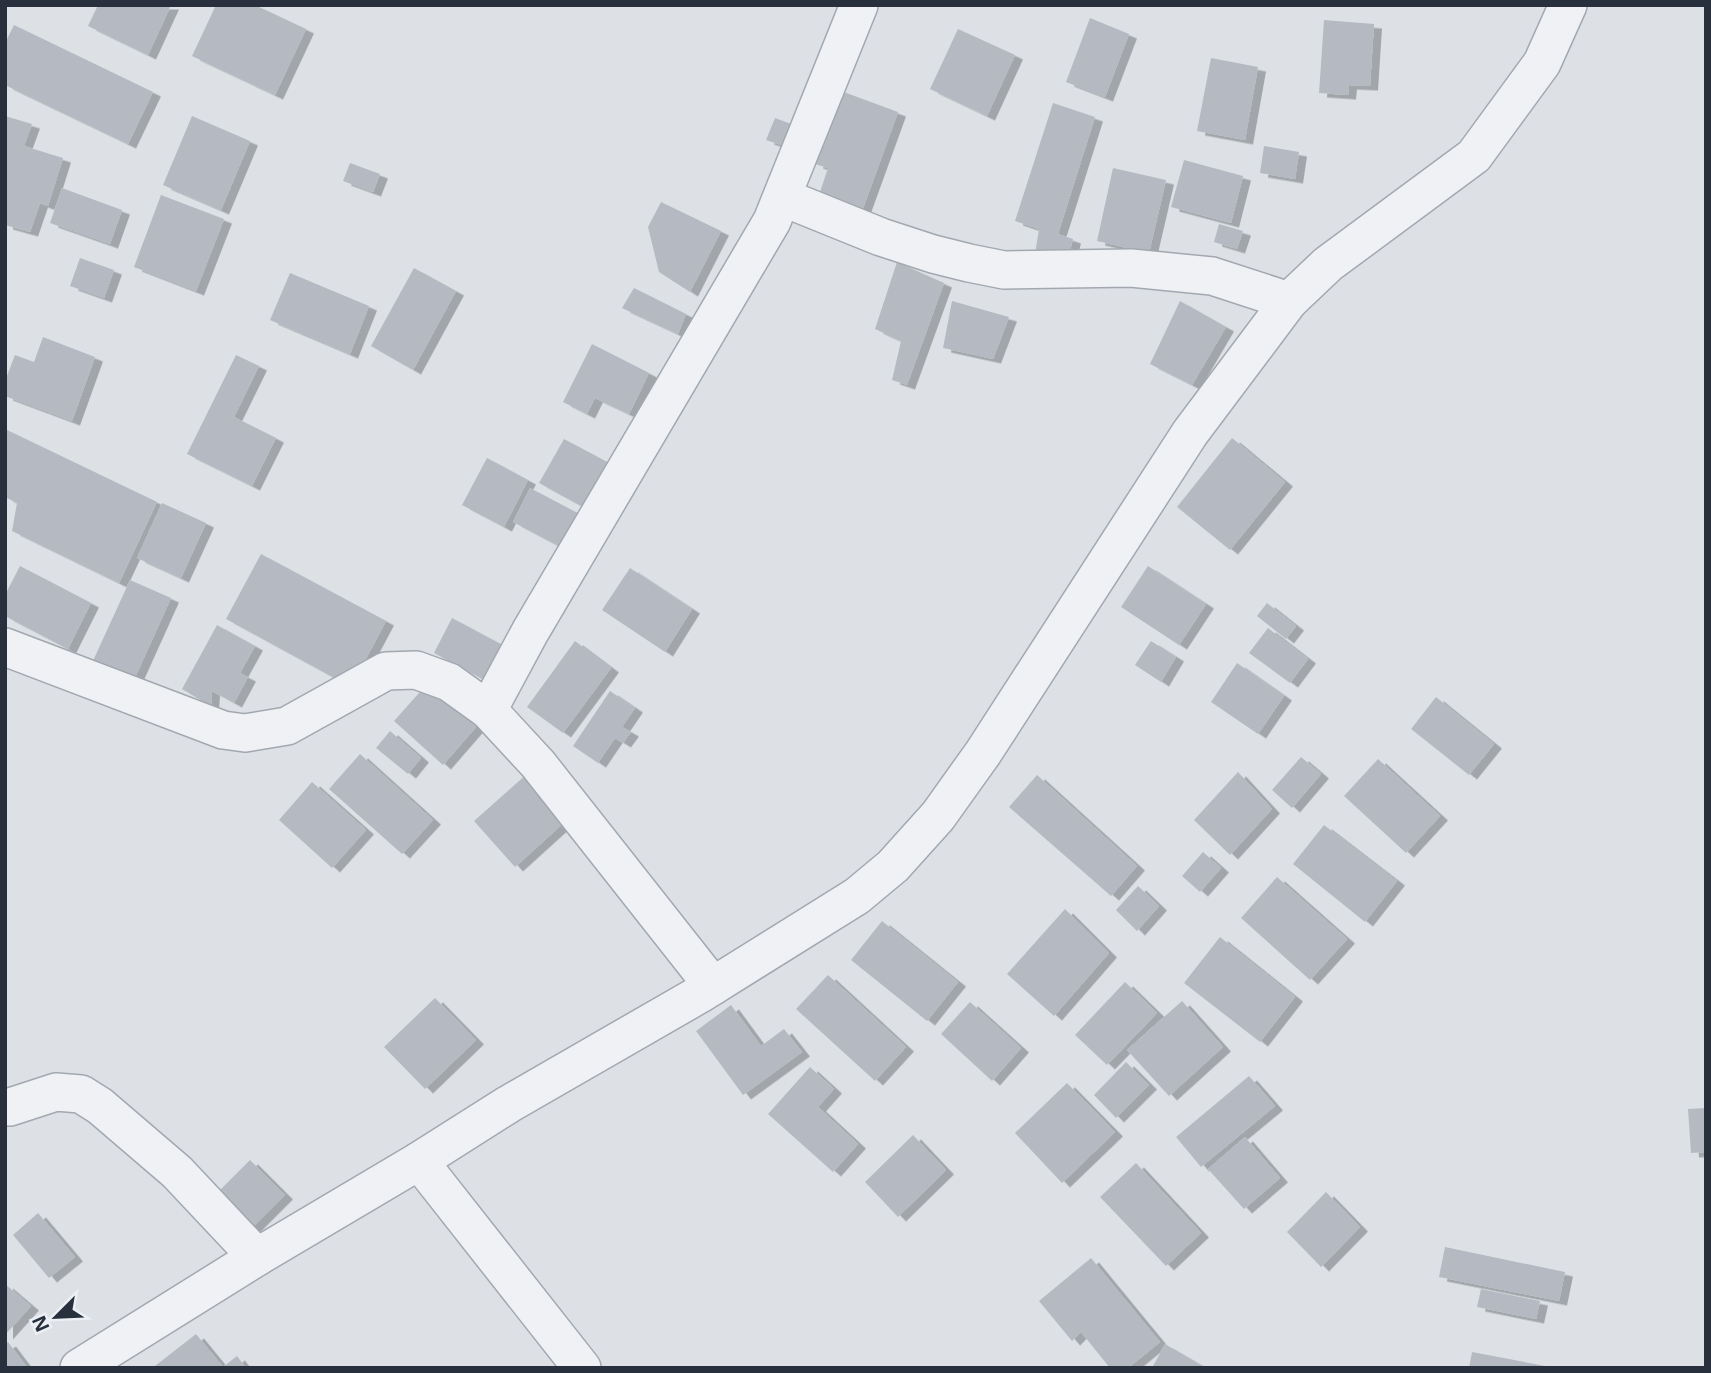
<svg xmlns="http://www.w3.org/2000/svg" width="1711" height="1373" font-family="'Noto Sans',sans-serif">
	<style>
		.building { fill: #b5bac2; filter: url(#shadow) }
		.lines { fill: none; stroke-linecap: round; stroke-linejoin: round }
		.minor-casing { stroke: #a3a8b0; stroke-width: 40 }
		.minor { stroke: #eff1f5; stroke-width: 37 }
	</style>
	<defs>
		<filter id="shadow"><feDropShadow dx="8" dy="4.5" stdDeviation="0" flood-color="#0004"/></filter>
	</defs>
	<rect width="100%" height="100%" fill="#dde1e6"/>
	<!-- building -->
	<g class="building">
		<path d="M98,5H171L148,55L88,26Z"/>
		<path d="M216,5H255L306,29L275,95L192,56Z"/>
		<path d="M1090,18L1129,34L1105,97L1066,82Z"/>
		<path d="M1324,20L1374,24L1370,86L1349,85L1348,95L1319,93Z"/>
		<path d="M14,25L153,92L128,144L5,85V43Z"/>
		<path d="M958,29L1015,55L987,116L930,89Z"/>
		<path d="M1211,58L1258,67L1245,140L1197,131Z"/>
		<path d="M841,91L898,112L861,214L818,198L828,168L815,164Z"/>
		<path d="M1053,103L1095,117L1058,234L1073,239L1069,254H1035L1039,229L1015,221Z"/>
		<path d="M5,116L32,124L24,146L63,158L48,206L40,203L30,232L5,225Z"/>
		<path d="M192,116L250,141L221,210L163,185Z"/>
		<path d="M775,118L794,125L787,147L766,140Z"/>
		<path d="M1264,146L1299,152L1295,179L1260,173Z"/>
		<path d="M1184,160L1243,176L1231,223L1171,207Z"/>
		<path d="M350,163L380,174L373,192L343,181Z"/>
		<path d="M1113,168L1166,180L1149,253L1097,241Z"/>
		<path d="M62,188L122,210L110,244L50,223Z"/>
		<path d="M161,195L224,219L196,291L134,267Z"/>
		<path d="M661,202L721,231L690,292L659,272L648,227Z"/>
		<path d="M1219,224L1243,231L1237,249L1214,242Z"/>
		<path d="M80,258L114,270L104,298L70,286Z"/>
		<path d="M897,262L944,283L907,385L892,380L901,341L875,329Z"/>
		<path d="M414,268L456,291L413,370L371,346Z"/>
		<path d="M290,273L369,306L350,354L270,320Z"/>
		<path d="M634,288L686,314L678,334L622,308Z"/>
		<path d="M952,301L1009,317L993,359L943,348Z"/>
		<path d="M1180,301L1226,327L1192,385L1150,364Z"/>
		<path d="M43,337L95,357L72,421L5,396V381L15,355L34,362Z"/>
		<path d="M592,344L649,373L629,414L595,398L587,414L563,402Z"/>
		<path d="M236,355L259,366L234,417L276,438L252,486L187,454Z"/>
		<path d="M5,429L157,502L119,583L12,531L17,503L5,497Z"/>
		<path d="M1232,438L1285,482L1230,550L1177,507Z"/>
		<path d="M564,439L609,463L585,508L539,483Z"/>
		<path d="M487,458L528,480L504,527L462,505Z"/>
		<path d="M530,488L585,517L568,551L513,522Z"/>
		<path d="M162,503L206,523L181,578L137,558Z"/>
		<path d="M261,554L386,621L351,687L226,619Z"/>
		<path d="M20,566L91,603L68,649L5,616V595Z"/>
		<path d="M1148,566L1206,604L1179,645L1121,607Z"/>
		<path d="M630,568L692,609L665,652L602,610Z"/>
		<path d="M130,580L171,598L133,682L92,663Z"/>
		<path d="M1267,603L1296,626L1286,639L1257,616Z"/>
		<path d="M452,618L510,649L492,684L434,653Z"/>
		<path d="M217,625L255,646L240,673L248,677L234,703L212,691L211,706L182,689Z"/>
		<path d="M1268,628L1308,659L1290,683L1249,653Z"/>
		<path d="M575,641L611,668L563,733L527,707Z"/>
		<path d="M1151,641L1176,657L1161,682L1135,665Z"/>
		<path d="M1237,663L1284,696L1258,734L1211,702Z"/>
		<path d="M427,684L476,727L443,765L394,721Z"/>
		<path d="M610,691L635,708L622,727L631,732L623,743L615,738L598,763L573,746Z"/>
		<path d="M1436,697L1494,744L1469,775L1411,729Z"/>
		<path d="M390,731L421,758L408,774L376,748Z"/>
		<path d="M360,754L433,820L402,854L329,789Z"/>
		<path d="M1301,757L1321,774L1292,808L1272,790Z"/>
		<path d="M1378,759L1440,816L1406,853L1344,796Z"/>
		<path d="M1238,772L1272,809L1230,855L1194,820Z"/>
		<path d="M528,773L569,818L515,867L474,821Z"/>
		<path d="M1037,775L1137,866L1111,896L1009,807Z"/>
		<path d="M312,782L366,830L332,868L279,820Z"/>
		<path d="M1324,825L1397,881L1365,922L1293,864Z"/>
		<path d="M1203,852L1221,868L1200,892L1182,876Z"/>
		<path d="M1277,877L1347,939L1310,980L1241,918Z"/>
		<path d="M1138,886L1159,906L1137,931L1116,910Z"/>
		<path d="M1065,909L1109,953L1054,1016L1007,974Z"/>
		<path d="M882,921L958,982L927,1021L851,960Z"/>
		<path d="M1220,937L1295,997L1260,1042L1184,983Z"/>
		<path d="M828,975L906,1047L875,1081L796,1009Z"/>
		<path d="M1125,982L1157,1013L1107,1065L1075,1035Z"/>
		<path d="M435,998L476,1040L425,1089L384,1047Z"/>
		<path d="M1182,1001L1223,1047L1169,1096L1127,1050Z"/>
		<path d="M970,1002L1021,1048L992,1081L941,1034Z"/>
		<path d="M731,1005L761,1046L784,1029L802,1052L743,1095L696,1031Z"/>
		<path d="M1126,1062L1149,1085L1116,1118L1094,1095Z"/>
		<path d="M810,1067L834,1089L818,1107L858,1144L833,1172L768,1114Z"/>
		<path d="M1249,1076L1275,1106L1201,1167L1176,1137Z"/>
		<path d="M1067,1083L1115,1132L1062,1183L1015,1133Z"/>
		<path d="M1706,1108V1152L1691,1153L1688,1109Z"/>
		<path d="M913,1135L946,1170L898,1217L865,1182Z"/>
		<path d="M1245,1137L1280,1178L1244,1209L1208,1169Z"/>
		<path d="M250,1160L285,1195L249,1231L214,1196Z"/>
		<path d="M1136,1163L1201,1233L1166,1266L1100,1197Z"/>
		<path d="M1326,1192L1360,1227L1321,1267L1287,1232Z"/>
		<path d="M38,1213L75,1257L49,1278L13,1235Z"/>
		<path d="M1445,1247L1565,1272L1559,1301L1439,1277Z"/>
		<path d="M1091,1258L1160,1342L1128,1368H1110L1081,1332L1072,1341L1039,1301Z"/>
		<path d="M5,1284L31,1306L5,1335Z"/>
		<path d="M1481,1289L1540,1301L1536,1319L1477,1307Z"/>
		<path d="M196,1334L223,1367L237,1356L246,1368H156L155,1366Z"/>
		<path d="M8,1342L26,1366L24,1368H5V1344Z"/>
		<path d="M1165,1344L1206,1368H1152Z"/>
		<path d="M1472,1352L1545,1366V1368H1469Z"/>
	</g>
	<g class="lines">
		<defs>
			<g id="minor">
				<path d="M782,197L881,237L933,254L969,263L1004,270L1131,268L1212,276L1289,301"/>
				<path d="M5,647L223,730L245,733L287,726L386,671L416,670L449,682L488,710L538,764L713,986"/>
				<path d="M488,710L530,632L772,221L859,5"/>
				<path d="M5,1107H10L56,1092L81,1094L100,1106L177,1172L257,1257"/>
				<path d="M419,1161L582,1368"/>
				<path d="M79,1368L257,1257L419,1161L509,1104L700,994L857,896L893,866L938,816L983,753L1190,433L1289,301L1328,264L1474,156L1542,63L1568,5"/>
			</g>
		</defs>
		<!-- minor casing -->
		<use href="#minor" class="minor-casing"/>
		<!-- minor -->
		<use href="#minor" class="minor"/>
	</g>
	<!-- border -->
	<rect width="1711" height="1373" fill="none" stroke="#27303c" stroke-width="14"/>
	<!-- north arrow -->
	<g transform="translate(56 1317) rotate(246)" stroke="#ecf0f4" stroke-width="5" paint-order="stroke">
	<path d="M0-5L12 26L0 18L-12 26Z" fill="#27303c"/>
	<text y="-10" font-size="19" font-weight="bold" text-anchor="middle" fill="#27303c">N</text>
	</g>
</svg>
